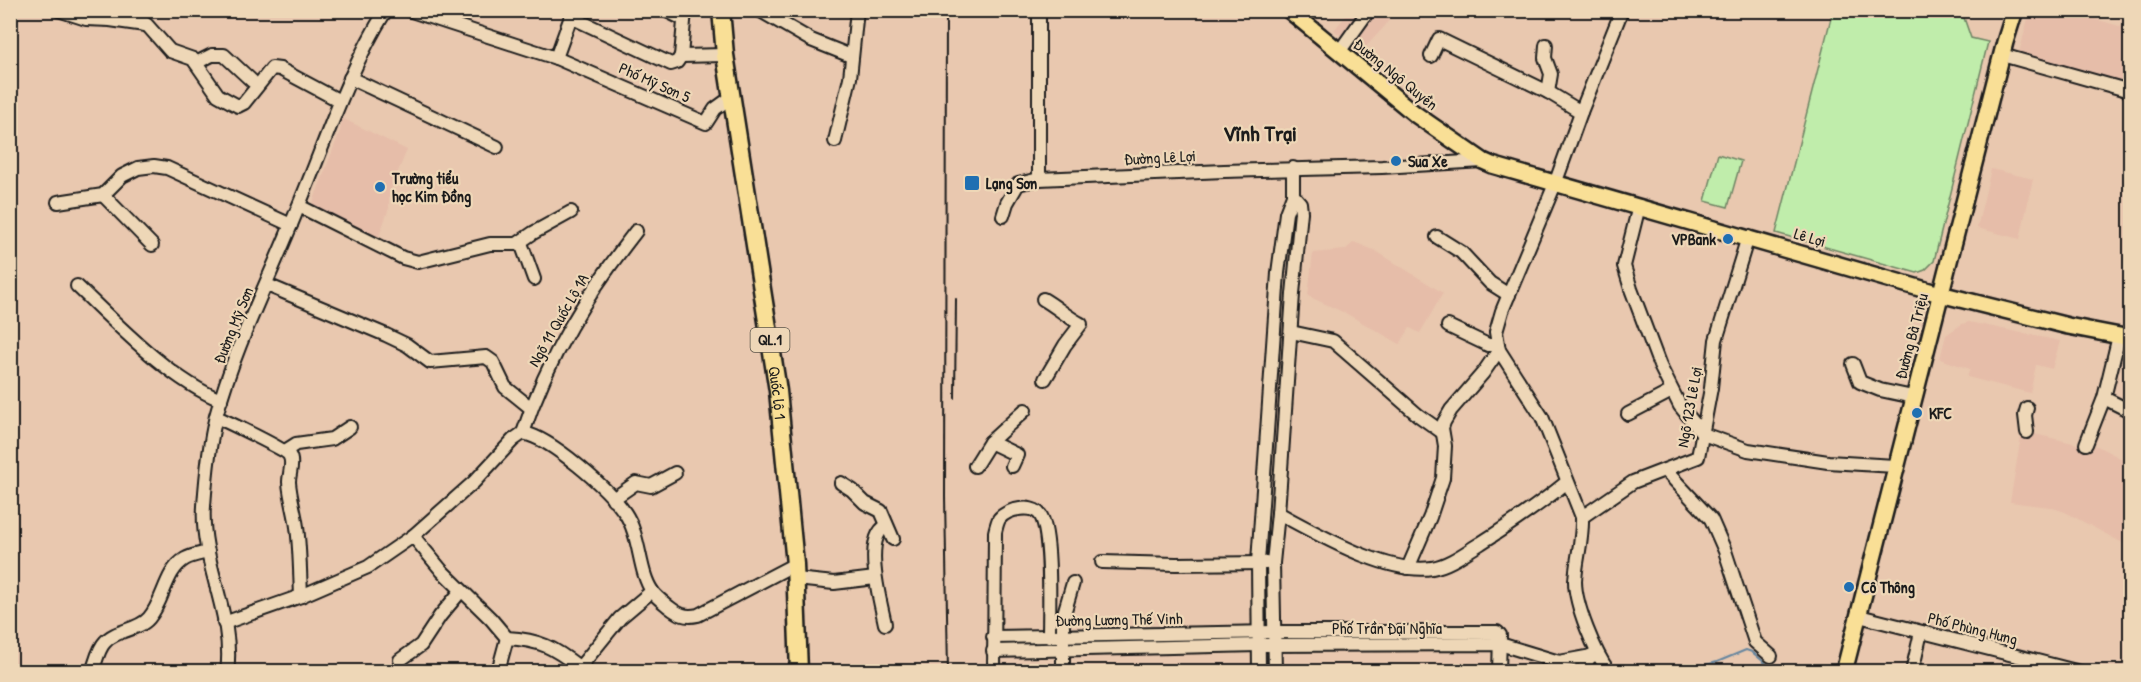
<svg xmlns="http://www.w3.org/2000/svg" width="2141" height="682" font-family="'Patrick Hand',sans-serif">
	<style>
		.built { fill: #e6bda9 }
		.green { fill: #c0edab; stroke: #6e8464; stroke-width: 1.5 }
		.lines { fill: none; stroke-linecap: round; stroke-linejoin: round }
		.stream { stroke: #66869f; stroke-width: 2 }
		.minor-casing { stroke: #1c1c1c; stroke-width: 16 }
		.major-casing { stroke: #1c1c1c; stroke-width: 20 }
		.highway-casing { stroke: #1c1c1c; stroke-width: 21 }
		.minor { stroke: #eed7b7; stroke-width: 12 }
		.major { stroke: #f9df96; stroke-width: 15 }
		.highway { stroke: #f9df96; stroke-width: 16 }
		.rail { stroke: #1c1c1c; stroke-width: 2 }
		.poi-dot { fill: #1f6fb2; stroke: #eed7b7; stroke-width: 2 }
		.labels { text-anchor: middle; stroke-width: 4.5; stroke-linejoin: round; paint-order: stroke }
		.shield { fill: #eed7b7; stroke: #5b544a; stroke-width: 1.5 }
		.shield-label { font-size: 15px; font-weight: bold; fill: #1c1c1c }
		.street-label { font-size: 16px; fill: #1c1c1c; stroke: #eed7b7 }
		.poi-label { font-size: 16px; font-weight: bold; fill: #1c1c1c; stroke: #eed7b7; text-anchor: start }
		.district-label { font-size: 22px; font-weight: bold; fill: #1c1c1c; stroke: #eed7b7 }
	</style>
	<rect width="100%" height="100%" fill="#e9c8af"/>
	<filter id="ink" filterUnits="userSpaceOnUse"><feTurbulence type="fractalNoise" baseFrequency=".0167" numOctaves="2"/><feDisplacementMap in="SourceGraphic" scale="12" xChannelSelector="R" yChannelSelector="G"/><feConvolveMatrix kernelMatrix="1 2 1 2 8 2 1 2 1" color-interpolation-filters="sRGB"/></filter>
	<g filter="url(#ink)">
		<!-- built -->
		<g class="built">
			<path d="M1350,11H1394L1385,26L1361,52L1334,30Z"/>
			<path d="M2030,11H2066L2130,29V89L2018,57Z"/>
			<path d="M342,118L407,150L389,193V208L379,236L373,239L313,210L312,205L340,131Z"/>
			<path d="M1991,169L2033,179L2020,239L1977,228Z"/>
			<path d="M1354,242L1376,251L1443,293L1420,333L1410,328L1400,344L1347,314L1308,296L1313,253L1345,250Z"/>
			<path d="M1969,322L2060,341L2052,369L2036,365L2030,393L1967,377L1970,369L1940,359L1946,335L1962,324Z"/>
			<path d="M2022,431L2090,447L2097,446L2130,463V547L2065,512L2050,507L2010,502Z"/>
		</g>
		<!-- green -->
		<g class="green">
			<path d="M1833,10L1959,11L1963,15L1971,38L1988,42L1934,261L1925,270L1917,273L1776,233Z"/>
			<path d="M1718,154L1741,161L1728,207L1705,201Z"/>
		</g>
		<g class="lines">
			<!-- stream -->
			<path class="stream" d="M1680,672L1717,662L1746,650L1752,652L1776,672"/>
			<defs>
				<g id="minor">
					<path d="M58,10L86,19L110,20L145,25"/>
					<path d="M128,10L147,25L170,51L193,59L218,95L238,106L244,103L272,68L280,69L340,101"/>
					<path d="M408,10L556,58L706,123L715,109L733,96"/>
					<path d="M665,10L683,19"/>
					<path d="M759,10L811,40L851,56"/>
					<path d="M2126,10L2130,12"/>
					<path d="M571,17L671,64L677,62L681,56"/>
					<path d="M1546,45L1545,58L1551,74L1548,92"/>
					<path d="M1339,52L1369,10"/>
					<path d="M2002,55L2130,91"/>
					<path d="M681,56L685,10"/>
					<path d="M681,56L725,55"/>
					<path d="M1431,56L1439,39L1548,92L1581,112"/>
					<path d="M556,58L573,11"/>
					<path d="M196,63L212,55H224L252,81"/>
					<path d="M350,78L497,147"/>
					<path d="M835,141L850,78L857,10"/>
					<path d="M1039,179V10"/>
					<path d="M103,195L152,245"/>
					<path d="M58,202L103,195L122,176L138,168L154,166L167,168L291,225"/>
					<path d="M299,206L403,258L418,262L490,244H517L533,233L571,212"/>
					<path d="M1639,206L1624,266L1631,289L1660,366L1680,406L1703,434L1748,450L1828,462L1895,466"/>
					<path d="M1003,216L1007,203L1018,184L1039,179L1224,171L1382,167L1483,161"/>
					<path d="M1437,237L1461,252L1490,283L1509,295"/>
					<path d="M521,243L534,279"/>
					<path d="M267,285L386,335L407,345L430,362L486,357L493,362L505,387L531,408"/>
					<path d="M77,286C117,324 170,380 221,400"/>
					<path d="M1043,299C1057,307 1067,317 1081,324L1065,345L1045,379"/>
					<path d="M1448,326L1488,345H1498"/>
					<path d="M1291,332L1333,341L1418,415L1442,432"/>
					<path d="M1853,364L1860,382L1880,390L1913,397"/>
					<path d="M2104,398L2130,411"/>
					<path d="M1628,414L1672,391"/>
					<path d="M216,417C226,421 286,450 289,455C294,462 289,474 289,482C290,497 295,512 297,527C300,550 300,573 301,596"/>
					<path d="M2027,432L2025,415L2027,408"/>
					<path d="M523,433C551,438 609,489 625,513C641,537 638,570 652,591C656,597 663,602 669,607C678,614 685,618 698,615L795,564"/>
					<path d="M523,433C548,356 587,294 636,231"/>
					<path d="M990,442L1017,455L1012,466"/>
					<path d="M2086,444L2104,398L2119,336"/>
					<path d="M285,451L296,444L332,439L350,427"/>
					<path d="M975,466L990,442L1025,410"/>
					<path d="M1665,470L1711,519L1725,551L1755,642L1771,656"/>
					<path d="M841,483L852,490L865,503L881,511L893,539"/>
					<path d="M613,499L636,483L651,486L675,473"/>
					<path d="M1278,513C1318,534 1387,575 1432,568C1450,565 1466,552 1481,543C1511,524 1540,504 1567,482"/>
					<path d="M1582,517L1633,482L1698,457L1711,388L1716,340L1748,237"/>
					<path d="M413,536L442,571L491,619L507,638C540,640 553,647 579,667"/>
					<path d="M1102,562L1176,564L1266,563"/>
					<path d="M1408,568L1430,517L1443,478L1445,446L1442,428L1444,422L1451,410L1483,373L1499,350"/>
					<path d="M796,579L834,583L875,578"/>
					<path d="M1859,616L2080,672"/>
					<path d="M224,623L301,596L368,567L413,536L474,482L513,440L523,433"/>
					<path d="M885,624C881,603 862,539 886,526"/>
					<path d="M993,637L1274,632H1497L1500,635L1499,672"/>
					<path d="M993,651L1259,645L1500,644L1559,662L1597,655"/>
					<path d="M400,660L421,645L440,616L461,591"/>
					<path d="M92,672C96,662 98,649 105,642C116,629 138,631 149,618C164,601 165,571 185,559C192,555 200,554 208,552"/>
					<path d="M227,672C235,616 200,562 204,506C206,477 209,445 216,416C235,345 272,274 299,205C326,140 348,71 386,10"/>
					<path d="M496,672L500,664L507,638"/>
					<path d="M576,672L620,618L652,591"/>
					<path d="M994,672L995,532C996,528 997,523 999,519C1007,509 1033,503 1041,516C1052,536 1049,611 1049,637"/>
					<path d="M1063,672V617L1073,583"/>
					<path d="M1259,672L1258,562L1278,273L1286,213L1293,195V168"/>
					<path d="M1275,672L1273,563L1278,513L1293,294L1301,212L1300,203L1293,195"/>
					<path d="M1582,672L1590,656"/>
					<path d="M1609,672C1595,653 1575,605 1575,581C1576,560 1583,539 1582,517L1542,417L1499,350L1496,332L1502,311L1555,184L1581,112L1622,10"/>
					<path d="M1912,672L1921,632"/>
				</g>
				<g id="major">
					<path d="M1289,10L1415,114L1483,161L1492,165L1940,294L2068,326L2130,338"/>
					<path d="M1844,672L2005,42L2015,10"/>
				</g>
				<g id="highway">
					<path id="s1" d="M721,10L725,55L778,391L795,564L799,672"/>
				</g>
			</defs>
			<!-- minor casing -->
			<use href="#minor" class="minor-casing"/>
			<!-- major casing -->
			<use href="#major" class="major-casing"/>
			<!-- highway casing -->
			<use href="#highway" class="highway-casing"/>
			<!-- minor -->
			<use href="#minor" class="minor"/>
			<!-- major -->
			<use href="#major" class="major"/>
			<!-- highway -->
			<use href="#highway" class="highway"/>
			<!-- rail -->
			<g class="rail">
				<path d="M946,10L945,497L948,672"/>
				<path d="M955,398L956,299"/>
			</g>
		</g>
	</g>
	<!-- markers -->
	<g class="poi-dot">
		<circle cx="1396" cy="161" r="6"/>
		<rect x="964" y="175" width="16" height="16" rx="3"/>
		<circle cx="380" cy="187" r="6"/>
		<circle cx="1728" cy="239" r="6"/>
		<circle cx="1917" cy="413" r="6"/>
		<circle cx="1849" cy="587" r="6"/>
	</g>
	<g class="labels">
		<!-- shield labels -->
		<rect class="shield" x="750.5" y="328" width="39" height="24" rx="4.5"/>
		<g class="shield-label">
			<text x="770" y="345">QL.1</text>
		</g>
		<!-- street labels -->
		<g class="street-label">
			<text transform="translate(1396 74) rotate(39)" y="6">Đường Ngô Quyền</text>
			<text transform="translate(655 82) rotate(24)" y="6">Phố Mỹ Sơn 5</text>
			<text transform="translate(1160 157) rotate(-3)" y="6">Đường Lê Lợi</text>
			<text transform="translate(1810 237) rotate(16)" y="6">Lê Lợi</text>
			<text transform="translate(558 320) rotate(-60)" y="6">Ngõ 11 Quốc Lộ 1A</text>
			<text transform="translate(233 325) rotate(-68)" y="6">Đường Mỹ Sơn</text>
			<text transform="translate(1911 336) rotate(-75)" y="6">Đường Bà Triệu</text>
			<text dy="6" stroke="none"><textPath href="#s1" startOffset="387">Quốc lộ 1</textPath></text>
			<text transform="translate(1689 407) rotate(-80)" y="6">Ngõ 123 Lê Lợi</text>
			<text transform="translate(1119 619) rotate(-1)" y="6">Đường Lương Thế Vinh</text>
			<text x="1387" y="634">Phố Trần Đại Nghĩa</text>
			<text transform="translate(1973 628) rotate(14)" y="6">Phố Phùng Hưng</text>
		</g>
		<!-- poi labels -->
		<g class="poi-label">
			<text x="1408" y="167">Sua Xe</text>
			<text x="392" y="184">Trường tiểu<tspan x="392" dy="18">học Kim Đồng</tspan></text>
			<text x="986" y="189">Lạng Sơn</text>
			<text x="1716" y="245" text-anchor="end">VPBank</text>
			<text x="1929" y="419">KFC</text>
			<text x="1861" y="593">Cô Thông</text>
		</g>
		<!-- district labels -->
		<g class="district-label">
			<text x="1260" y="141">Vĩnh Trại</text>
		</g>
	</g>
	<!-- margin -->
	<rect width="2141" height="682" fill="none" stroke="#eed7b7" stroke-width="36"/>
	<rect x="18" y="18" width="2105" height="646" fill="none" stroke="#1c1c1c" stroke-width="2" filter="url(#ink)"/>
</svg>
